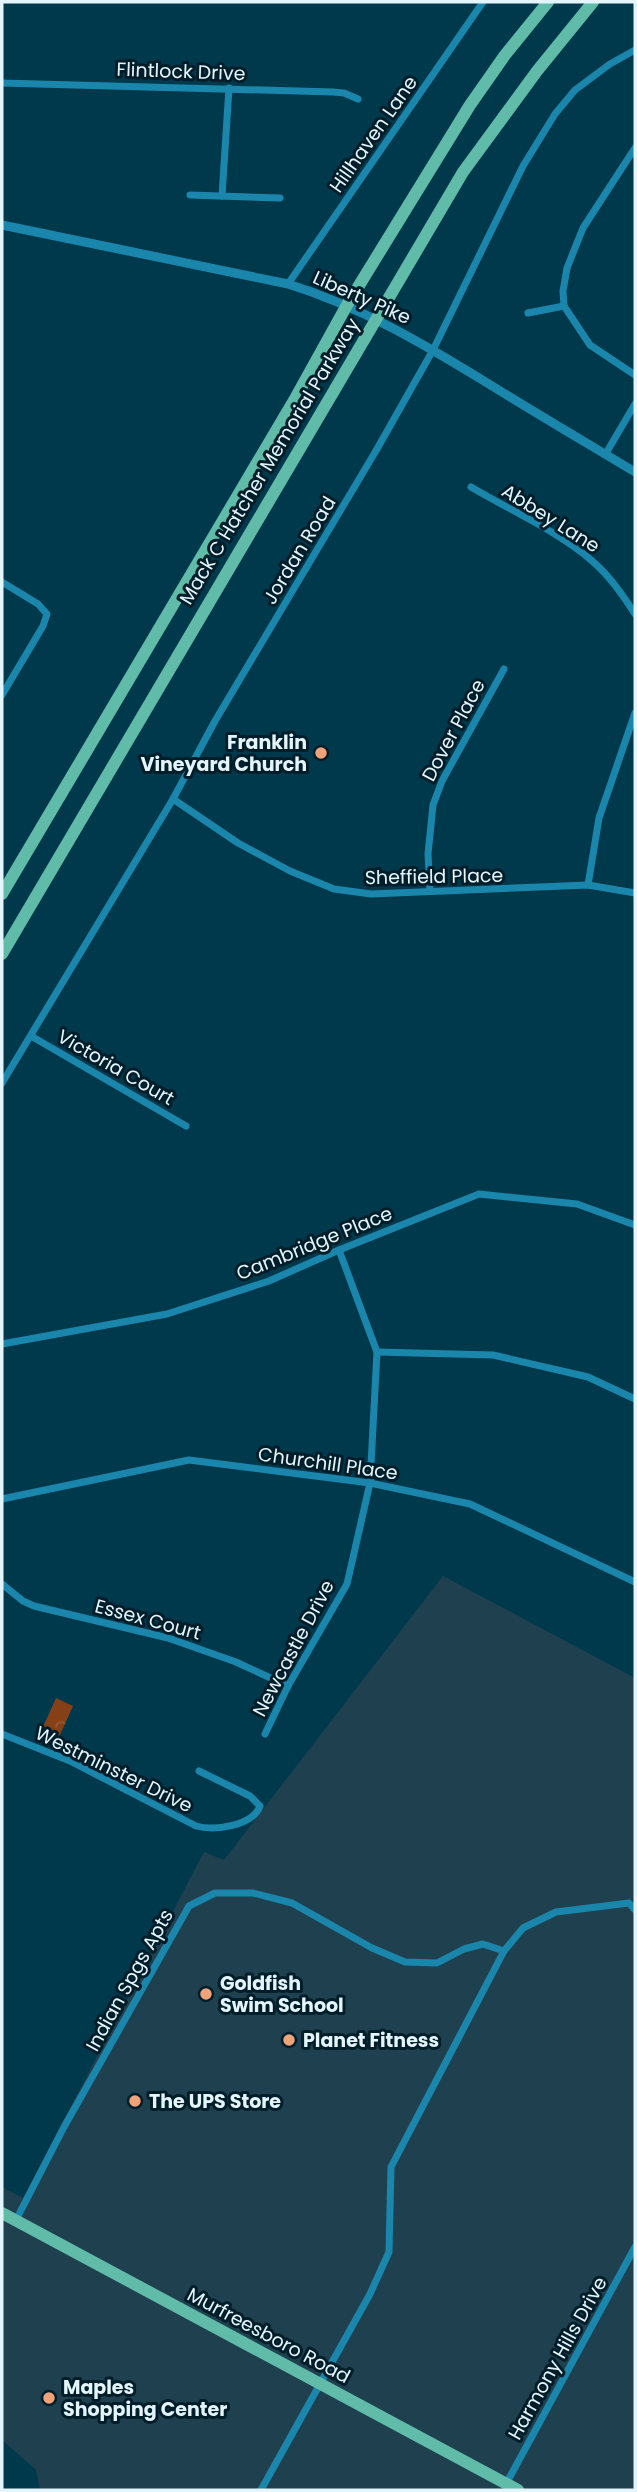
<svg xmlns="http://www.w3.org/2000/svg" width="637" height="2492" font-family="Poppins,sans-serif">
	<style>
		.built { fill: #1f414f }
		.park { fill: url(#park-crowns) }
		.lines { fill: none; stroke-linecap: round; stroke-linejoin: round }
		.minor { stroke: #1b86ac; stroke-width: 7 }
		.tertiary { stroke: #1b86ac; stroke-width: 9 }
		.trunk { stroke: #60bba9; stroke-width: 12 }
		.poi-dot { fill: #f0a279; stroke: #001e2a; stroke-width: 2.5 }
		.labels { text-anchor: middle; stroke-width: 6; stroke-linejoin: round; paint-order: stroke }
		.street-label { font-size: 19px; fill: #e4f5fd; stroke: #001e2a }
		.poi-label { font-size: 19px; font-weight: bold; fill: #e4f5fd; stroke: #001e2a; text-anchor: start }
	</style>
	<defs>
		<pattern id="park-crowns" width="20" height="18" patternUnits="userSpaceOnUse" patternTransform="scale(1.75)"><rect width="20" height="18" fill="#854016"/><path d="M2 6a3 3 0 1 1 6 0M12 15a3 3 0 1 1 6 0" fill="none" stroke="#965c39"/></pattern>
	</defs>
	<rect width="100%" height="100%" fill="#00394c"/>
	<!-- built -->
	<path class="built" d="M443,1576L635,1678V2490H40L36,2470L2,2440V2187L23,2198L204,1852L224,1860Z"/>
	<!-- park -->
	<path class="park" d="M56,1698L73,1706L55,1746L38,1738Z"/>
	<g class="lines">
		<!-- minor -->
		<g class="minor">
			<path d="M2,83L333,92L344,93L358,99"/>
			<path d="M635,148L583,228L567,268L563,291L564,306L590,345L635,375"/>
			<path d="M190,195L280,198"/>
			<path d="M222,196L229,88"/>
			<path d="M288,284L483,2"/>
			<path d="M528,313L564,306"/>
			<path d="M605,455L635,404"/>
			<path d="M471,487C508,509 559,532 591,560C609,575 622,594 635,614"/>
			<path d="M2,582L38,604L47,614L43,626L2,695"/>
			<path d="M173,799L238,843L290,871L334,889L371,894L588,885L635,893"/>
			<path d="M588,885L599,818L635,713"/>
			<path d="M430,891L428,854L433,805L442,781L504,669"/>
			<path d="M31,1036L186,1126"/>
			<path d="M2,1083L173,799L215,721L377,449L433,350L523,166L555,114L575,90L610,64L635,50"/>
			<path d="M2,1344L167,1314L269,1281L339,1250L479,1194L577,1204L635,1225"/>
			<path d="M377,1352L493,1355L588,1377L635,1399"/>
			<path d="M2,1499L189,1460L370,1483L470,1504L635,1582"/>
			<path d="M2,1584L23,1601L34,1606L168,1638L236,1662L288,1686"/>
			<path d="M2,1734L70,1761L196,1826C214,1831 253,1826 260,1806L250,1796L199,1771"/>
			<path d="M265,1734L288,1686L347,1584L370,1483L377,1352L339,1250"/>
			<path d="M16,2220L64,2127L189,1906L215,1893H253L292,1903L372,1948L405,1962L437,1963L464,1949L483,1944L504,1951"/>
			<path d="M506,2484L635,2247"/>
			<path d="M261,2490L370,2294L389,2252L391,2167L504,1951L523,1928L556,1912L629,1903L635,1910"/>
		</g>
		<!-- tertiary -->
		<path class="tertiary" d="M2,225L288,284C359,306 422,343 484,381C534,412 585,442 635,472"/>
		<!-- trunk -->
		<g class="trunk">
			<path d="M2,894L296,397L347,305L470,105L505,55L548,2"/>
			<path d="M2,954L463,172L537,71L593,2"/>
			<path d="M2,2213L518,2490"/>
		</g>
	</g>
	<!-- markers -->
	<g class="poi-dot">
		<circle cx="321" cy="753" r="7"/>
		<circle cx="206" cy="1994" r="7"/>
		<circle cx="289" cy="2040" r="7"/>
		<circle cx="135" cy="2101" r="7"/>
		<circle cx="49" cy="2398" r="7"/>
	</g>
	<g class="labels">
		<!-- street labels -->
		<g class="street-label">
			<text transform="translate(181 71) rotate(2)" y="7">Flintlock Drive</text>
			<text transform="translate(373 134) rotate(-55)" y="7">Hillhaven Lane</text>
			<text transform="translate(362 297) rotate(24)" y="7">Liberty Pike</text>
			<text transform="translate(269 461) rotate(-59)" y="7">Mack C Hatcher Memorial Parkway</text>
			<text transform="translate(551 518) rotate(32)" y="7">Abbey Lane</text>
			<text transform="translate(299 550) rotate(-59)" y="7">Jordan Road</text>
			<text transform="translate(453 730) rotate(-62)" y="7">Dover Place</text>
			<text transform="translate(434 876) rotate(-1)" y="7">Sheffield Place</text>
			<text transform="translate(116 1067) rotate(30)" y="7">Victoria Court</text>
			<text transform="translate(314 1243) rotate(-22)" y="7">Cambridge Place</text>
			<text transform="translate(328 1463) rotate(8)" y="7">Churchill Place</text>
			<text transform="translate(148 1619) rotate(15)" y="7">Essex Court</text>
			<text transform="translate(293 1648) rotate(-62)" y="7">Newcastle Drive</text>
			<text transform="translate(114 1769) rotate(26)" y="7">Westminster Drive</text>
			<text transform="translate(129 1980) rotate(-61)" y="7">Indian Spgs Apts</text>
			<text transform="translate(269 2335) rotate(28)" y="7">Murfreesboro Road</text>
			<text transform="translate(557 2358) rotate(-61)" y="7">Harmony Hills Drive</text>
		</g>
		<!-- poi labels -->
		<g class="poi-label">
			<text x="307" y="749" text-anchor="end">Franklin<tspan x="307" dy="22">Vineyard Church</tspan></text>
			<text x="220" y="1990">Goldfish<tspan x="220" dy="22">Swim School</tspan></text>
			<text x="303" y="2047">Planet Fitness</text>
			<text x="149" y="2108">The UPS Store</text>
			<text x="63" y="2394">Maples<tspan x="63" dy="22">Shopping Center</tspan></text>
		</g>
	</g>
	<!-- border -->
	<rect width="637" height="2492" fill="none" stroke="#e4f5fd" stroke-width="7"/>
</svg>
